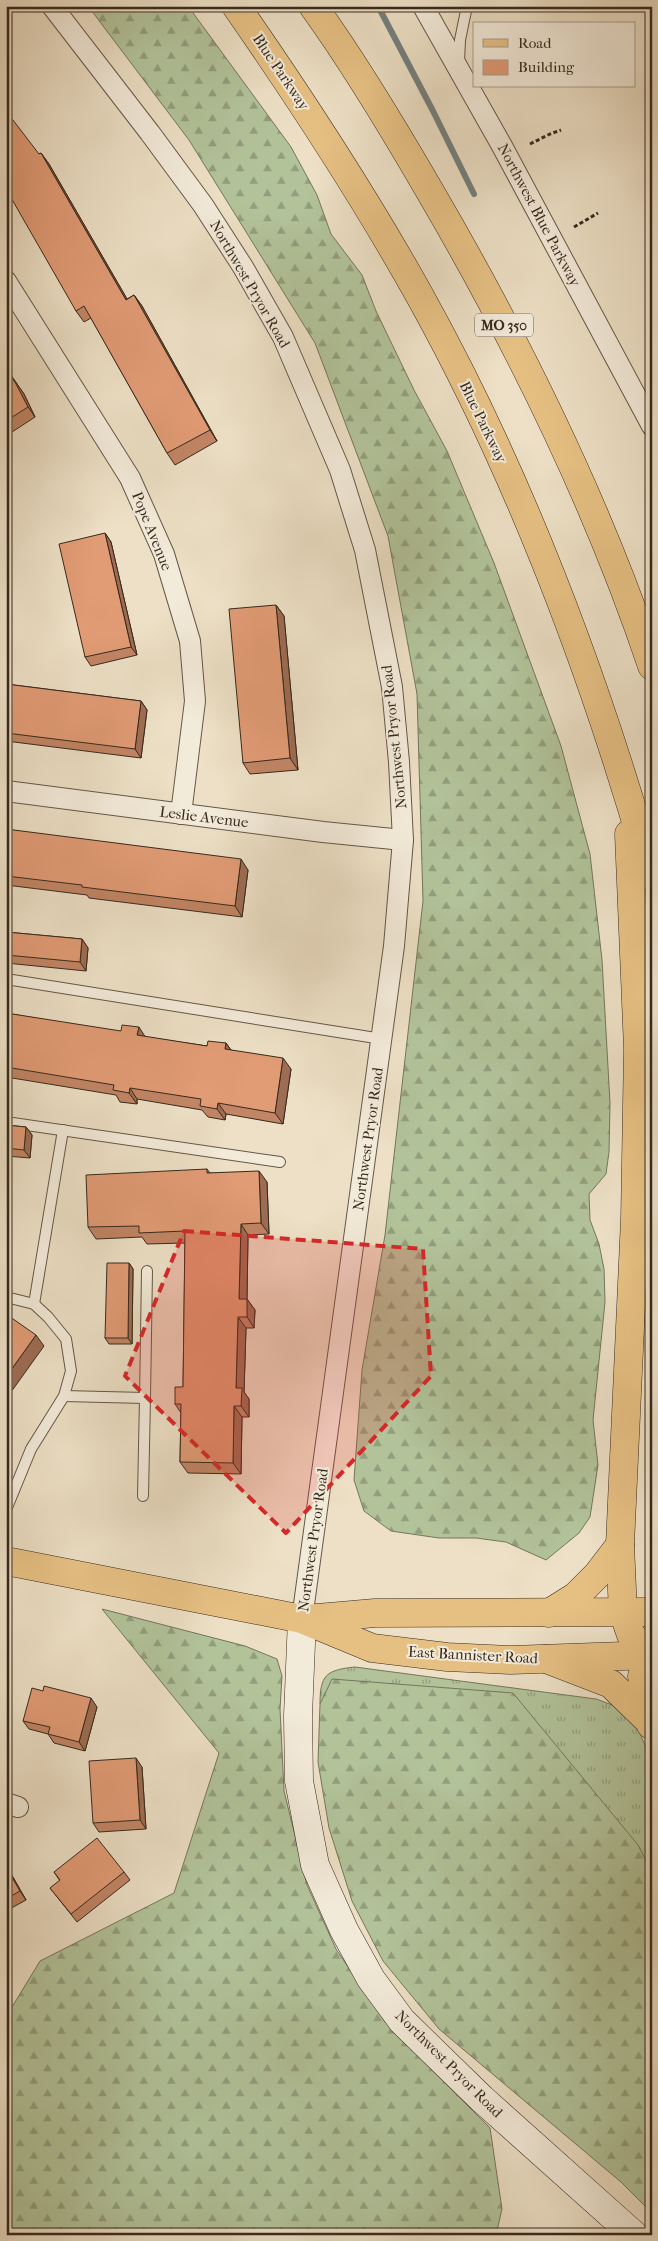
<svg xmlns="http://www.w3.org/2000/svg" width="658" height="2241" font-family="'IM FELL French Canon',serif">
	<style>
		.grass { fill: url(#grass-tufts); stroke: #74765c }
		.forest { fill: url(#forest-firs); stroke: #74765c }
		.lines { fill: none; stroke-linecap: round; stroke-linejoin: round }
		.stream { stroke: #74807f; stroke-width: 6 }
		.service-casing { stroke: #645748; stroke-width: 12 }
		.minor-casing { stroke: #645748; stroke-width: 22 }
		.secondary-casing { stroke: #37291e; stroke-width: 29 }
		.primary-casing { stroke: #37291e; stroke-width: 29 }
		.motorway-casing { stroke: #37291e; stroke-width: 29 }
		.path { stroke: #37291e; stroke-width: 3; stroke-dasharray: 4 2.5; stroke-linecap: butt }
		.service { stroke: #f3ebda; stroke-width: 10 }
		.minor { stroke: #f3ebda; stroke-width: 20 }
		.secondary { stroke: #f3ebda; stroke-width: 28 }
		.primary { stroke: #e6c083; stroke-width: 28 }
		.motorway { stroke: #e6c083; stroke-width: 28 }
		.wall { fill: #c28565; stroke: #37291e }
		.shaded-wall { fill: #9e6c52; stroke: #37291e }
		.building { fill: #e19b75; stroke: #37291e }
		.marked { fill: #d62828; fill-opacity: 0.2; stroke: #d62828; stroke-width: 4; stroke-dasharray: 10 6; stroke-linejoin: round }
		.labels { text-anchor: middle; stroke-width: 4; stroke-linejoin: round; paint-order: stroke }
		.shield { fill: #f3ebda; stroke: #6f6356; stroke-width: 1 }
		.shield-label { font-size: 14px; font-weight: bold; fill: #37291e }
		.street-label { font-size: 15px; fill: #37291e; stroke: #f3ebda }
	</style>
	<defs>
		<pattern id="grass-tufts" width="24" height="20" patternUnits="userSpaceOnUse" patternTransform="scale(1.25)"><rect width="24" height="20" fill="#b2c39a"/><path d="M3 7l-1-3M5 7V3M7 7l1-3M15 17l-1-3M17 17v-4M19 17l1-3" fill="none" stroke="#929e7d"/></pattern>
		<pattern id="forest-firs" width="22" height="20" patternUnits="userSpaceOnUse" patternTransform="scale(1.25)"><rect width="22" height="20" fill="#b2c39a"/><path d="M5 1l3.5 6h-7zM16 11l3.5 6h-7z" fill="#929e7d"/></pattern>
	</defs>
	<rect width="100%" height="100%" fill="#ede0c6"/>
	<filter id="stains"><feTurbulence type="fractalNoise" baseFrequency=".004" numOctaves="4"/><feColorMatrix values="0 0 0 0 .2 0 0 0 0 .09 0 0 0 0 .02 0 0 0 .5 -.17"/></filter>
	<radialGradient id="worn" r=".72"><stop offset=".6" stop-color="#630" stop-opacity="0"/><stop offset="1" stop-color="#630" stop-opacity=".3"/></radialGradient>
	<!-- grass -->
	<path class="grass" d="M355,1667L596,1699L615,1706L638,1729L652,1762V1873L638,1845L320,1704C320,1675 326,1670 355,1667Z"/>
	<!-- forest -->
	<g class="forest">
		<path d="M88,6H188L291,147L317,195L331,234L362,275L376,311L414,390L447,451L494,563L561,746L590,854L602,960L610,1103L609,1152L606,1174L589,1194L590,1220L599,1244L604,1269L605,1302L593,1420L598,1465L590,1517L579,1533L546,1560L506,1542L476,1538H439L391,1531L364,1511L354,1480L362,1370L385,1235L423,901L417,694L388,536L315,343L189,140Z"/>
		<path d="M102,1609L245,1646L277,1659L282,1676L280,1709L284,1791L307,1885L336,1949L385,2022L490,2128L502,2209L496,2235H6V2017L40,1961L174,1893L219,1753Z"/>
		<path d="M332,1679L513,1693L638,1845L652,1873V2213L621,2182L439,2029L383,1961L352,1901L329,1828L318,1762L320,1704Z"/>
	</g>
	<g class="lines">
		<!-- stream -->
		<path class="stream" d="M378,6L433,111L474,194"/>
		<defs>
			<g id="service">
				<path d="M459,62L460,40L467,6"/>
				<path d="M6,979L382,1039"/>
				<path d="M6,1122L280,1162"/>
				<path d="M6,1297L34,1304L48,1317L66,1339L71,1371L64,1396L31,1449L6,1510"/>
				<path d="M34,1304L63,1130"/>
				<path d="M64,1396L145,1398L147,1271"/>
				<path d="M143,1496L145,1398"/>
			</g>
			<g id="minor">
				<path d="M52,6L150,133L203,205L243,267L283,337L340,470L365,550L392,687L399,762L403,840L394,946L302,1619"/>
				<path d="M423,6L502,146L652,426"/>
				<path d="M6,281L130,478L164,554L190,641L195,701L181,814"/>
				<path d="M6,791L323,832L403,840"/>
				<path d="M6,1803L18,1807"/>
			</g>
			<path id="secondary" d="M302,1619L298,1716L299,1781L315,1865L344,1930L371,1979L402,2021L482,2099L634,2235"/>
			<g id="primary">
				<path d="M6,1561L302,1619L372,1648L447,1657L511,1660L652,1655"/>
				<path d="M306,1619L375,1613L652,1612"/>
			</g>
			<g id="motorway">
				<path d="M236,6C302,101 365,197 421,298C522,480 595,676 652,876"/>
				<path d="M313,6C355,64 392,126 428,188C517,340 596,499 652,666"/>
				<path d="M629,834L638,1049L635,1219L620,1545L623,1612L631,1635L650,1655"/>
				<path d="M549,1613L576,1596L597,1575L620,1545"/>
				<path d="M546,1659L611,1684L649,1721"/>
				<path d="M651,1725L644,1697L642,1676L652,1652"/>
			</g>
		</defs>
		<!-- service casing -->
		<use href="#service" class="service-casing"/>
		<!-- minor casing -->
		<use href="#minor" class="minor-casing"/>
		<!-- secondary casing -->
		<use href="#secondary" class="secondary-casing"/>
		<!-- primary casing -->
		<use href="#primary" class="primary-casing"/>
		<!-- motorway casing -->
		<use href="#motorway" class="motorway-casing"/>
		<!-- path -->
		<g class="path">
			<path d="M530,144L550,134L561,130"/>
			<path d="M574,227L598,213"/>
		</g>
		<!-- service -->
		<use href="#service" class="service"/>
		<!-- minor -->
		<use href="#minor" class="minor"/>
		<!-- secondary -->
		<use href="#secondary" class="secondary"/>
		<!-- primary -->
		<use href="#primary" class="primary"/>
		<!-- motorway -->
		<use href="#motorway" class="motorway"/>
	</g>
	<!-- wall -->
	<g class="wall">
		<path d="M41,153L49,164L127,299L134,295L142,306L217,441L175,465L167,453L91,318L84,322L76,311L39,154Z"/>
		<path d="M6,368L24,394L35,417L6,436Z"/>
		<path d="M105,533L111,542L137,655L91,666L85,657Z"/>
		<path d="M276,605L284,616L298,770L250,774L243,763Z"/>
		<path d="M6,684L141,701L147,710L141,758L6,741Z"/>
		<path d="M6,829L248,870L242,917L89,898L87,895L6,885Z"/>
		<path d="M6,932L82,939L88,948L86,971L6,963Z"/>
		<path d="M6,1013L145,1037L207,1046L226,1043L231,1050L291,1069L283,1124L226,1114L225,1120L208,1117L202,1110L137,1099V1104L120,1102L116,1095L6,1077Z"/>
		<path d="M6,1125L26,1127L32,1135L30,1158L6,1156Z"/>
		<path d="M207,1169L210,1173L267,1182L269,1234L248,1235L247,1299L255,1310L254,1328H246L244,1392L249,1399V1417H242L241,1474L188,1473L180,1462L181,1413L175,1404L183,1387L185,1243L147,1244L142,1237L96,1239L88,1227Z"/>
		<path d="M129,1263L133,1269L132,1344H109L105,1338Z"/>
		<path d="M97,1707L85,1751L54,1743L48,1734L29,1729L23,1721Z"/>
		<path d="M142,1767L146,1829L99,1832L93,1823Z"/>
		<path d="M6,1865L26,1900L6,1911Z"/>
		<path d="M54,1872H124L130,1880L77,1922L50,1888L60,1881Z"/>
	</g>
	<!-- shaded-wall -->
	<g class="shaded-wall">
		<path d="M41,153L49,164L134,311L126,300Z"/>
		<path d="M134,295L142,306L217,441L210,430Z"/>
		<path d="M6,368L24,394L35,417L28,407Z"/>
		<path d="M105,533L111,542L137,655L131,647Z"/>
		<path d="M276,605L284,616L298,770L290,758Z"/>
		<path d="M141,701L147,710L141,758L135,749Z"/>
		<path d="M241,859L248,870L242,917L235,906Z"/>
		<path d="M82,939L88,948L86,971L80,962Z"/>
		<path d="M139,1027L146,1038L137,1035Z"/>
		<path d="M226,1043L234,1055L225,1049Z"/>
		<path d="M283,1058L291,1069L283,1124L275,1113Z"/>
		<path d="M130,1088L137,1099V1104L129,1093Z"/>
		<path d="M218,1103L226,1114L225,1120L217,1109Z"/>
		<path d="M26,1127L32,1135L30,1158L24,1150Z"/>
		<path d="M259,1171L267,1182L269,1234L261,1223Z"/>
		<path d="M241,1224L248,1235L247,1299L255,1310L254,1328L247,1317L239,1299Z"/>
		<path d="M129,1263L133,1269L132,1344L128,1338Z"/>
		<path d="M238,1317L246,1328L244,1392L249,1399V1417L241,1406L236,1388Z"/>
		<path d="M36,1335L44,1346L6,1399V1377Z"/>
		<path d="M234,1406L242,1417L241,1474L233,1463Z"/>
		<path d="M91,1698L97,1707L85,1751L79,1742Z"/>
		<path d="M136,1758L142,1767L146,1829L140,1820Z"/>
		<path d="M6,1865L26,1900L20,1891L6,1867Z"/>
	</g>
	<!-- building -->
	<g class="building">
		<path d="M6,111L39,154L41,153L126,300L134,295L210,430L167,453L84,306L76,311L6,189Z"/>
		<path d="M6,368L16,384L28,407L6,421Z"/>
		<path d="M105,533L131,647L85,657L59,544Z"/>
		<path d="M276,605L290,758L243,763L229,609Z"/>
		<path d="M6,684L141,701L135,749L6,733Z"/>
		<path d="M6,829L241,859L235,906L82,887V885L6,876Z"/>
		<path d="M6,932L82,939L80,962L6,955Z"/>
		<path d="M6,1013L121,1031L122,1025L139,1027L137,1035L207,1046L208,1041L226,1043L225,1049L283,1058L275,1113L218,1103L217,1109L200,1106L201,1099L130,1088L129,1093L113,1090L114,1085L6,1067Z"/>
		<path d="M6,1125L26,1127L24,1150L6,1148Z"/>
		<path d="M207,1169V1173L259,1171L261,1223L241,1224L239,1299H247V1317H238L236,1388H242L241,1406H234L233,1463L180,1462L181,1404H175V1387H183L185,1231L139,1233V1226L88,1227L86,1175Z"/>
		<path d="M107,1263H129L128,1338H105Z"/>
		<path d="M6,1314L36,1335L6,1377Z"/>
		<path d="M44,1686L91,1698L79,1742L48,1734L50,1727L23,1721L32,1688L43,1691Z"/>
		<path d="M136,1758L140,1820L93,1823L89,1761Z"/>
		<path d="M97,1838L124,1872L71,1914L50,1888L60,1880L54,1872Z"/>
		<path d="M6,1867L20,1891L6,1899Z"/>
	</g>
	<!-- marked area -->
	<path class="marked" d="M184,1231L423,1249L431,1376L286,1533L125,1376Z"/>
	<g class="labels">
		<!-- shield labels -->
		<rect class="shield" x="475" y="313.5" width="58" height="23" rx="4"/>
		<g class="shield-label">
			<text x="504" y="330">MO 350</text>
		</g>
		<!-- street labels -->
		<g class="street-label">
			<text transform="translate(281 72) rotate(56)" y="5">Blue Parkway</text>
			<text transform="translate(539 215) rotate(62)" y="5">Northwest Blue Parkway</text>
			<text transform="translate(250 284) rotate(60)" y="5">Northwest Pryor Road</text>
			<text transform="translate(483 422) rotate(64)" y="5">Blue Parkway</text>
			<text transform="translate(152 531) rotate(68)" y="5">Pope Avenue</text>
			<text transform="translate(394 737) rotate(-96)" y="5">Northwest Pryor Road</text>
			<text transform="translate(204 817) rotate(7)" y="5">Leslie Avenue</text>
			<text transform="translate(368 1139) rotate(-82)" y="5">Northwest Pryor Road</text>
			<text transform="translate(313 1540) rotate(-82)" y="5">Northwest Pryor Road</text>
			<text transform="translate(473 1655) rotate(3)" y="5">East Bannister Road</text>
			<text transform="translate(449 2064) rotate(45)" y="5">Northwest Pryor Road</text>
		</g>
	</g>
	<!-- margin -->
	<rect width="658" height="2241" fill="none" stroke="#ede0c6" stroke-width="25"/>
	<rect x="8" y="8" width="643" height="2226" fill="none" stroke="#37291e" stroke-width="2.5"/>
	<rect x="12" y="12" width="633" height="2216" fill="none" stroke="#37291e"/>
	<!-- legend -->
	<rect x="473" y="22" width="162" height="65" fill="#f3ebda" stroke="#a89d8f"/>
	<rect x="483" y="39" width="25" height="8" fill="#e6c083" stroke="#a89d8f"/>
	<text x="518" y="48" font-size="15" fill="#37291e">Road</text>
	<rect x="483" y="60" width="25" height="15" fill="#e19b75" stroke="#a89d8f"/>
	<text x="518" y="72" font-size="15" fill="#37291e">Building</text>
	<rect width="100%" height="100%" filter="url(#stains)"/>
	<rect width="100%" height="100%" fill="url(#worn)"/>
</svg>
